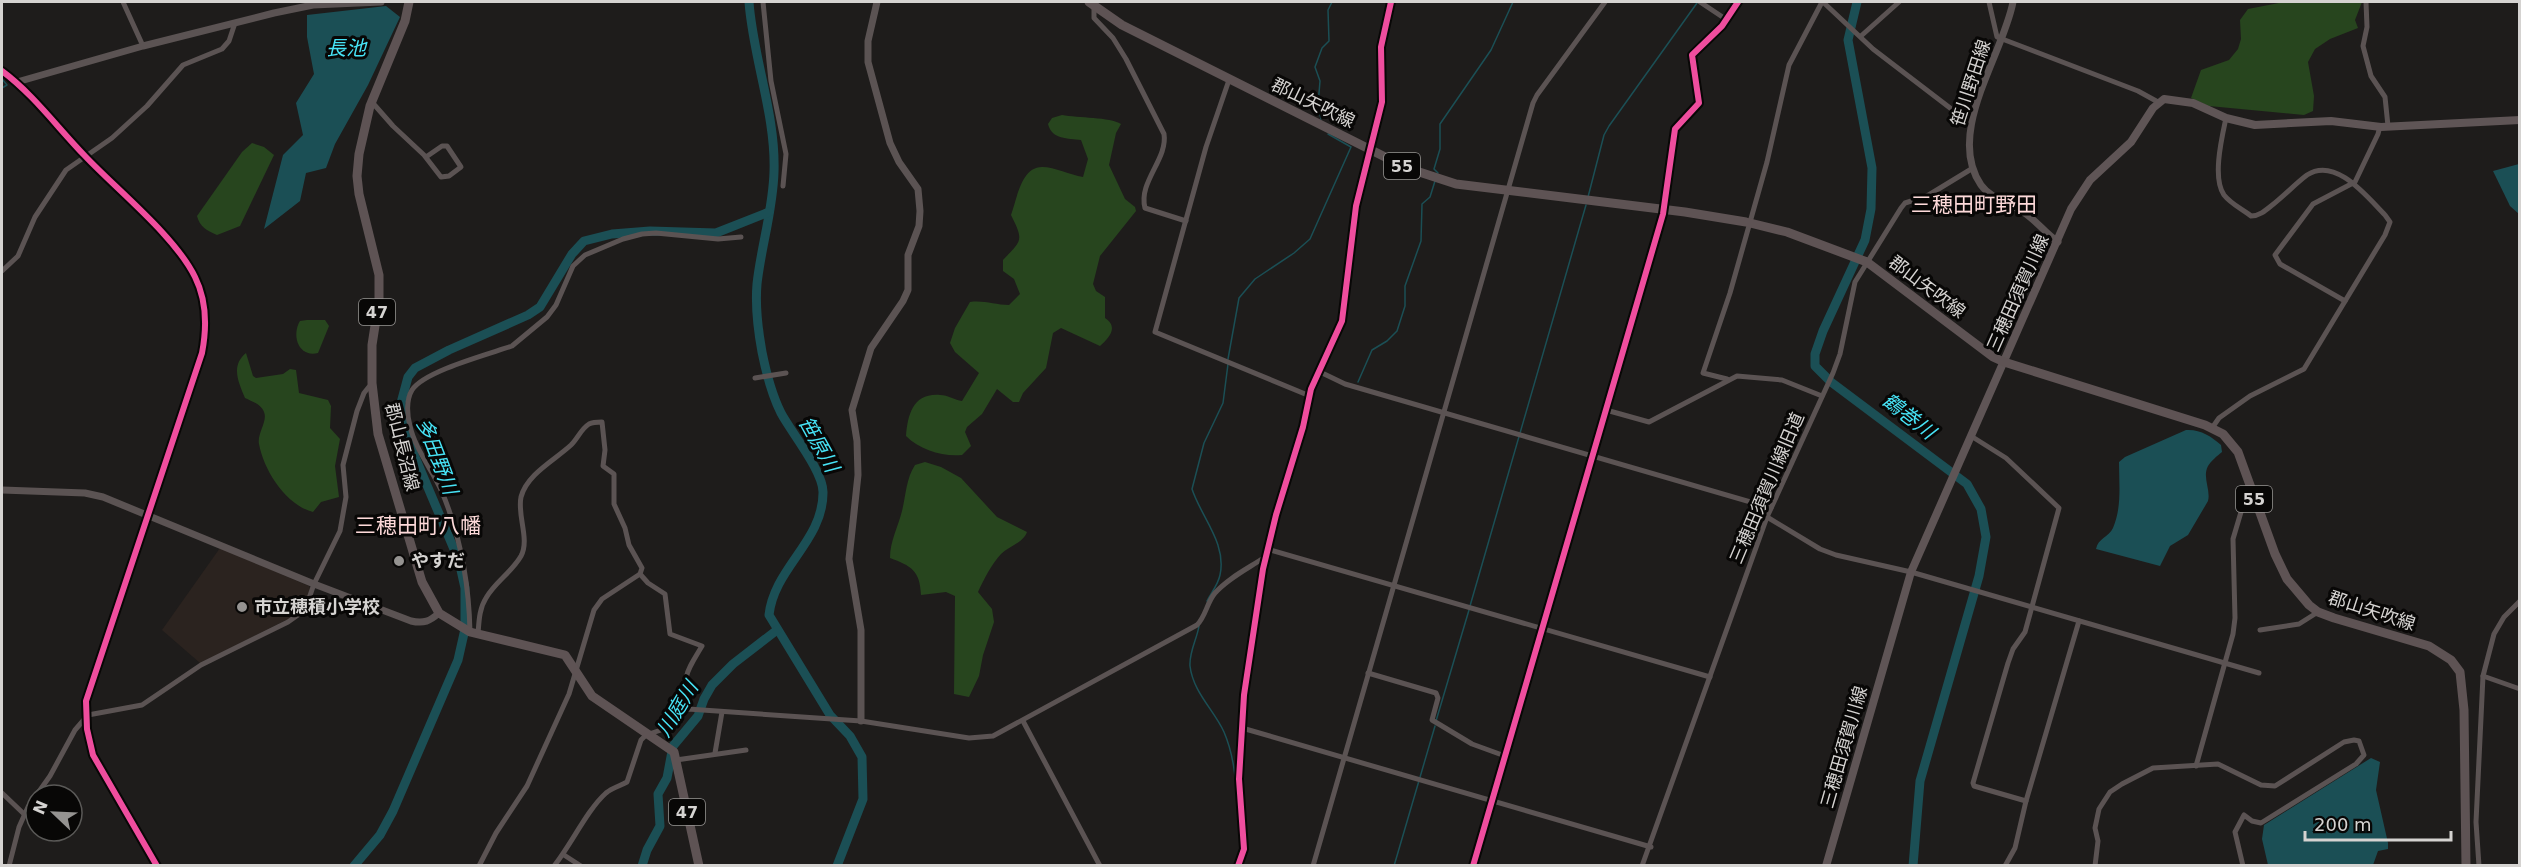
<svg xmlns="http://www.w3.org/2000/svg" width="2521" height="867" font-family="'DejaVu Sans','Noto Sans JP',sans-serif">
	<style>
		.built { fill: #2b231f }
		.green { fill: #27451e }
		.water { fill: #1b4f55 }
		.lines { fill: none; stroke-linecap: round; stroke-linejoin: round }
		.stream { stroke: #1b4f55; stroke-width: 1.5 }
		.river { stroke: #1b4f55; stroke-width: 9 }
		.minor { stroke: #5b5353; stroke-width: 5 }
		.tertiary { stroke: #5b5353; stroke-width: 7 }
		.secondary { stroke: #5f5556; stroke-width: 8 }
		.primary { stroke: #5e5354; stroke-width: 9 }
		.cycleway-casing { stroke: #080706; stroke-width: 10 }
		.cycleway { stroke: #ef4d9e; stroke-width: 6 }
		.poi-dot { fill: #959391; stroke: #080706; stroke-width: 2 }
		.labels { text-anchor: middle; stroke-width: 6; stroke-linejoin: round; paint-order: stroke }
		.shield { fill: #080706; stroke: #989694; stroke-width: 1.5 }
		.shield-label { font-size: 16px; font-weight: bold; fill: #d5d3d1 }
		.street-label { font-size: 18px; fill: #d5d3d1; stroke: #080706 }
		.poi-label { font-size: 18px; font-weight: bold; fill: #d5d3d1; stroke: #080706; text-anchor: start }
		.water-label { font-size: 20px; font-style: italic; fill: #47e3f6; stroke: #080706 }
		.quarter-label { font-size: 21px; fill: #fdd9d9; stroke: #080706 }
	</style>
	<rect width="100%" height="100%" fill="#1e1c1b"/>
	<!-- built -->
	<path class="built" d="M220,548L309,586L310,588L306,604L298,614L200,663L162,630Z"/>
	<!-- green -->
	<g class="green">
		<path d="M2284,2H2362L2355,20L2358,28L2330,39L2315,49L2308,62L2314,96L2313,111L2304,115L2209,106L2191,98L2201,70L2229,60L2238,49L2241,39L2240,20L2248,9Z"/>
		<path d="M1062,115C1078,118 1110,117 1121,124L1116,133L1109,165L1125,199L1135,207L1136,211L1100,256L1093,284L1096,291L1105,297V318C1119,327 1109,338 1100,346L1061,328L1053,333L1046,368L1023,393L1019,402H1013L997,389L982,414L967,427L965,432L971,446L962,455C943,457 920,450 906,436C908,414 913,393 940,395C948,395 955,400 962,401L979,373L955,352L950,343L955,328L970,302C984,300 995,305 1009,305L1020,294L1014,279L1003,271V260C1022,240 1024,241 1011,215C1017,199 1021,167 1042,167C1055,167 1070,175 1083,177L1088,159L1081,140C1068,138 1052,140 1048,124L1052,118Z"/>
		<path d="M252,143L264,147L274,155L240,226L217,235C206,230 200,227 197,216L242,152Z"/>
		<path d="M307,320H325L329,326L318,353C299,358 291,336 300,321Z"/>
		<path d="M246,353L253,376L256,378L283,374L290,369L296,370L299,393L328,400L331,406L330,428L340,439L335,466L339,497L321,502L313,512C286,505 264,471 259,444C257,433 268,421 264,412C261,404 253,402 245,398C239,383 230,366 246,353Z"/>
		<path d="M925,462L941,467L961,478L997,517L1027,532C1023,543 1009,546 1001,554C991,565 984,579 978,592L992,609L994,622L983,655L979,676L969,697L954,694L955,596L946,592L921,595C920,570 911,566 890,558C890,541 898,527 902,511C906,495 906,479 915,465Z"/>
	</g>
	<!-- water -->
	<g class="water">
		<path d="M386,6L400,17L368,85L335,144L326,168L306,173L300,201L264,229L283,155L303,135L296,103L314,74L307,37V15Z"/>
		<path d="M2519,164H2520L2519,214L2510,206L2493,171Z"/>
		<path d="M2186,430C2200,429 2211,436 2221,445L2222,452C2217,456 2211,461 2208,466C2202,477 2211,490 2208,501L2188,535L2170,546L2160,566L2096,549C2098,538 2109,537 2113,528C2122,507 2119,484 2119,462L2125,457Z"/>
		<path d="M2371,758L2380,762L2376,790L2388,843V849L2378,851L2373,865H2268L2262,839L2264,825Z"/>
	</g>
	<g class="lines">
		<!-- stream -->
		<g class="stream">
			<path d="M2,79L7,85L2,88"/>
			<path d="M1321,119L1318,105L1320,81L1315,67L1322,48L1329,41L1328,10L1332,2"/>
			<path d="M1438,173L1434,169L1440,149V124L1491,50L1513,2"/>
			<path d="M1588,197L1604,135L1609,126L1697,3"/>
			<path d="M1228,359L1239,298L1255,279L1294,253L1310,239L1351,147L1328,134"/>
			<path d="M1358,382L1372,350L1387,341L1397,331L1405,306V286L1421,241L1422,204L1430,197L1435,181"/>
			<path d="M1207,601C1211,593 1218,585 1220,575C1227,543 1201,517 1192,489L1204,443L1223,403L1228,364"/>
			<path d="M1470,606L1586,205"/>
			<path d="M1199,626C1197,639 1189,652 1190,666C1193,692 1214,710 1224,732C1236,760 1236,789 1239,819"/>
			<path d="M1436,721L1469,610"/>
			<path d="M1394,866L1435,726"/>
		</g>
		<!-- river -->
		<g class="river">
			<path d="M749,2C753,58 776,115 774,172C773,210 761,247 757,284C755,307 758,330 762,352C766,372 772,395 781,413C791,432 824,472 823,493C823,541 774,568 769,615L830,715L850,736L862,757L863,799L837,866"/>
			<path d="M1857,2L1848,40L1872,168L1871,209L1865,240L1823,331L1815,354V366L1831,382L1967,484L1981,509L1986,537L1979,576L1920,781L1913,866"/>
			<path d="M354,866L380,835L393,811L458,660L465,629V588L459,561L407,438L401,403L408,377L415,368L449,350L528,315L540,307L572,254L584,241L612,234L650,231L716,233L769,212"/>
			<path d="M642,866L647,850L660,826L658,794L667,778L673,746L698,716L704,699L712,685L733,664L777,630"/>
		</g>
		<!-- minor -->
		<g class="minor">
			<path d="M123,2L143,46"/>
			<path d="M763,2L771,81L786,154L783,186"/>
			<path d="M1700,2L1727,20"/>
			<path d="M1823,2L1873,49L1971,124"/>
			<path d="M1989,2L1997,37L2138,91L2158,102"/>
			<path d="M2366,2L2367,27L2363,46L2371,76L2385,97L2388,126"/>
			<path d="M1094,6V18L1113,38L1126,59L1164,134C1168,159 1138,182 1145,208L1186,221"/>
			<path d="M1861,36L1899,2"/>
			<path d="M1229,80L1206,147L1155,332L1310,396"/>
			<path d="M371,101L393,126L424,155L441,177L449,176L461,167L447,146H442L426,157"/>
			<path d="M2,271L18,256L35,217L66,170L112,138L147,106L183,65L222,49L229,41L235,23"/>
			<path d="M2345,301L2280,264L2275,255L2313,204L2355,182L2378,134L2380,126"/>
			<path d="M1318,371L1345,384L1771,508"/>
			<path d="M755,378L786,373"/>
			<path d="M1727,379L1703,373L1730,293L1767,162L1789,65L1822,2"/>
			<path d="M1606,410L1649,422L1737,376L1782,380L1822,396"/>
			<path d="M2212,428L2219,418L2250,396L2304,369L2385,235L2390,222L2385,215C2368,198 2336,156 2307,175C2295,184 2284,196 2271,206C2265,211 2259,216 2251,216C2242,209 2231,204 2224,195C2212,178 2222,137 2226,118"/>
			<path d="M1971,436L2006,458L2059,508L2025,632L2013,649L2008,663L1973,783L1974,786L2026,801"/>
			<path d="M1767,517L1820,549L1836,555L1911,572L2259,673"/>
			<path d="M1267,549L1710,677"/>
			<path d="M2260,630L2299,624L2318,612"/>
			<path d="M470,632C469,585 460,535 442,492C433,471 415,449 410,426C407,415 406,400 412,390C424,371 489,354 512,346L547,317L556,305L573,266L585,255L623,239L642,234L656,233L718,239L741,237"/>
			<path d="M478,634C479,622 479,609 486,598C495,582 512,572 521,556C530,539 517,516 521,497C527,474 555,460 571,445C578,438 581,429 589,424C593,422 598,422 602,422L605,450L603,466L614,474V504L625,528L629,545L642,568L640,574L648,583L665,594L670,634L702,646C684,676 684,673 688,709"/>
			<path d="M1368,673L1436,693L1438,698L1432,720L1472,744L1505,756"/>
			<path d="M2483,676L2520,689"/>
			<path d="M1023,721L1100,866"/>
			<path d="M1242,728L1651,847"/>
			<path d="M715,753L722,712"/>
			<path d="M676,760L746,750"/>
			<path d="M2196,766L2233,634L2235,618L2233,539L2249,485"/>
			<path d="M2,793L24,814"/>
			<path d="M564,855L581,866"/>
			<path d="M9,866L19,827L28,807L50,776L75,730L88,715L142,705L201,665L288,622L305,610L314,584L340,531L346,497L343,465L357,411L364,393L372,383"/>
			<path d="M479,866L496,833L527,786L569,694L594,610L602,599L640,574"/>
			<path d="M554,866C571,845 587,810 606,793C612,788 620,786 627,782L641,740L646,735L661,730L688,709L861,721L969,738L993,736L1197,625C1206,616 1207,602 1215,593C1228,578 1249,568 1265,557"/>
			<path d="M1238,866L1244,849L1239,779L1244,695L1263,569L1276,515L1303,427L1311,389L1342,321L1356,206L1382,102L1381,47L1391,2"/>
			<path d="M1313,866L1533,103L1537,95L1605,2"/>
			<path d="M1473,866L1663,214L1675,129L1699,103L1692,55L1722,26L1738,2"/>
			<path d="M1642,866L1767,517L1833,373L1840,354L1855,282L1901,208L1905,203L1927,196L1973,168"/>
			<path d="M2005,866L2015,848L2026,801L2079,621"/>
			<path d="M2095,866L2098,841L2095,828L2099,809L2110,792L2122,784L2153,768L2218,764L2261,785L2275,786L2344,742L2354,740L2359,741L2364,755L2356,764L2261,823L2252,821L2244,815L2235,832L2243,866"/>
			<path d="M2479,866L2476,822L2483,676L2494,634L2504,617L2520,601"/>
		</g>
		<!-- tertiary -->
		<g class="tertiary">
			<path d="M2013,2C2003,55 1945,133 1981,185C1991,199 2009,202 2023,212C2036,220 2045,233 2058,242"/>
			<path d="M2,71C33,94 57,127 85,156C117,190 175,236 195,277C207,301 207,327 202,353L86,701L87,729L93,755L157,866"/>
			<path d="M17,82L143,46L274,13L313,5L381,2"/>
			<path d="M2,490L85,493L103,497L314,584L411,621C424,624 430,621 439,613"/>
			<path d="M861,721V630L849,559L858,475L857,441L852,410L871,348L903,301L908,290V255L919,226L920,211L918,189L899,162L890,143L868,62V41L877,2"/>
		</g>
		<!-- secondary -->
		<path class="secondary" d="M1826,866L1911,572L2071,209L2090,180L2131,142L2153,108L2164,99L2193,103L2226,118L2255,125L2331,121L2381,127L2520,120"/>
		<!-- primary -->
		<g class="primary">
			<path d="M409,2L405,21L370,106L359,154L357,176L359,194L379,275V300L372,345V383L378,434L422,582L439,613L470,632L565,655L592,696L674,752L699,866"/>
			<path d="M1089,2L1122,25L1407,168L1456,184L1685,212L1746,222L1787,232L1867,262L1993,357L2004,362L2205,425L2223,434L2238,452L2275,554L2287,579L2309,605L2318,612L2334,618L2429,646L2451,660L2460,672L2464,710L2466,866"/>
		</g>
		<defs>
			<g id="cycleway">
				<path d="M2,71C33,94 57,127 85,156C117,190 175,236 195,277C207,301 207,327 202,353L86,701L87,729L93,755L157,866"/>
				<path d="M1238,866L1244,849L1239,779L1244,695L1263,569L1276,515L1303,427L1311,389L1342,321L1356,206L1382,102L1381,47L1391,2"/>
				<path d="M1473,866L1663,214L1675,129L1699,103L1692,55L1722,26L1738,2"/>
			</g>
		</defs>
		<!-- cycleway casing -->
		<use href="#cycleway" class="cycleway-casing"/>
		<!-- cycleway -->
		<use href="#cycleway" class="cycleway"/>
	</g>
	<!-- markers -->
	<g class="poi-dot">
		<circle cx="399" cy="561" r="6"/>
		<circle cx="242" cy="607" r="6"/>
	</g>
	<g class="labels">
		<!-- shield labels -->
		<g class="shield">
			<rect x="1384" y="153" width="36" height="26" rx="4.5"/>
			<rect x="359" y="299" width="36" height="26" rx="4.5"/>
			<rect x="2236" y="486" width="36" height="26" rx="4.5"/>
			<rect x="669" y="799" width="36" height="26" rx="4.5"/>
		</g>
		<g class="shield-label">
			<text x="1402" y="172">55</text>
			<text x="377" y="318">47</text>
			<text x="2254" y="505">55</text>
			<text x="687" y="818">47</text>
		</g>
		<!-- street labels -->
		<g class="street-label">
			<text transform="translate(1971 83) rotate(-72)" y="6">笹川野田線</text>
			<text transform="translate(1313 103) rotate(26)" y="6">郡山矢吹線</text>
			<text transform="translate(1927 287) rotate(37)" y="6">郡山矢吹線</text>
			<text transform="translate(2018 293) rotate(-66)" y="6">三穂田須賀川線</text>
			<text transform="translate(402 447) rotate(76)" y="6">郡山長沼線</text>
			<text transform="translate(1767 488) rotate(-67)" y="6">三穂田須賀川線旧道</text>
			<text transform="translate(2372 611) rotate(18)" y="6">郡山矢吹線</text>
			<text transform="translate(1844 747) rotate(-74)" y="6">三穂田須賀川線</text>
		</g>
		<!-- poi labels -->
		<g class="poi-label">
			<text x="411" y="567">やすだ</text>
			<text x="254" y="613">市立穂積小学校</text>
		</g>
		<!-- water labels -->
		<g class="water-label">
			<text x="346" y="55">長池</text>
			<text transform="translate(1909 416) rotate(38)" y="7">鶴巻川</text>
			<text transform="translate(819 444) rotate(61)" y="7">笹原川</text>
			<text transform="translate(437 456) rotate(69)" y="7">多田野川</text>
			<text transform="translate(677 709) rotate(-59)" y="7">川庭川</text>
		</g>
		<!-- quarter labels -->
		<g class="quarter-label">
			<text x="1974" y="212">三穂田町野田</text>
			<text x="418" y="533">三穂田町八幡</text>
		</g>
	</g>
	<!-- border -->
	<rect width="2521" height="867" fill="none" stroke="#d5d3d1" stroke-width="6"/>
	<!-- north arrow -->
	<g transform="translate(54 813) rotate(293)"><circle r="28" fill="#080706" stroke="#5a5957" stroke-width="1.5"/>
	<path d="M0-4.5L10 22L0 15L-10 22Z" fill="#959391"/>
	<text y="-9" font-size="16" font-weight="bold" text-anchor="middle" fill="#d5d3d1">N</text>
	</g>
	<!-- scale -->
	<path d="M2305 831v9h146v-9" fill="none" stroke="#d5d3d1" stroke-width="3"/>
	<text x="2314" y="831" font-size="18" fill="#d5d3d1" stroke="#080706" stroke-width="4.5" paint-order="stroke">200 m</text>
</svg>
